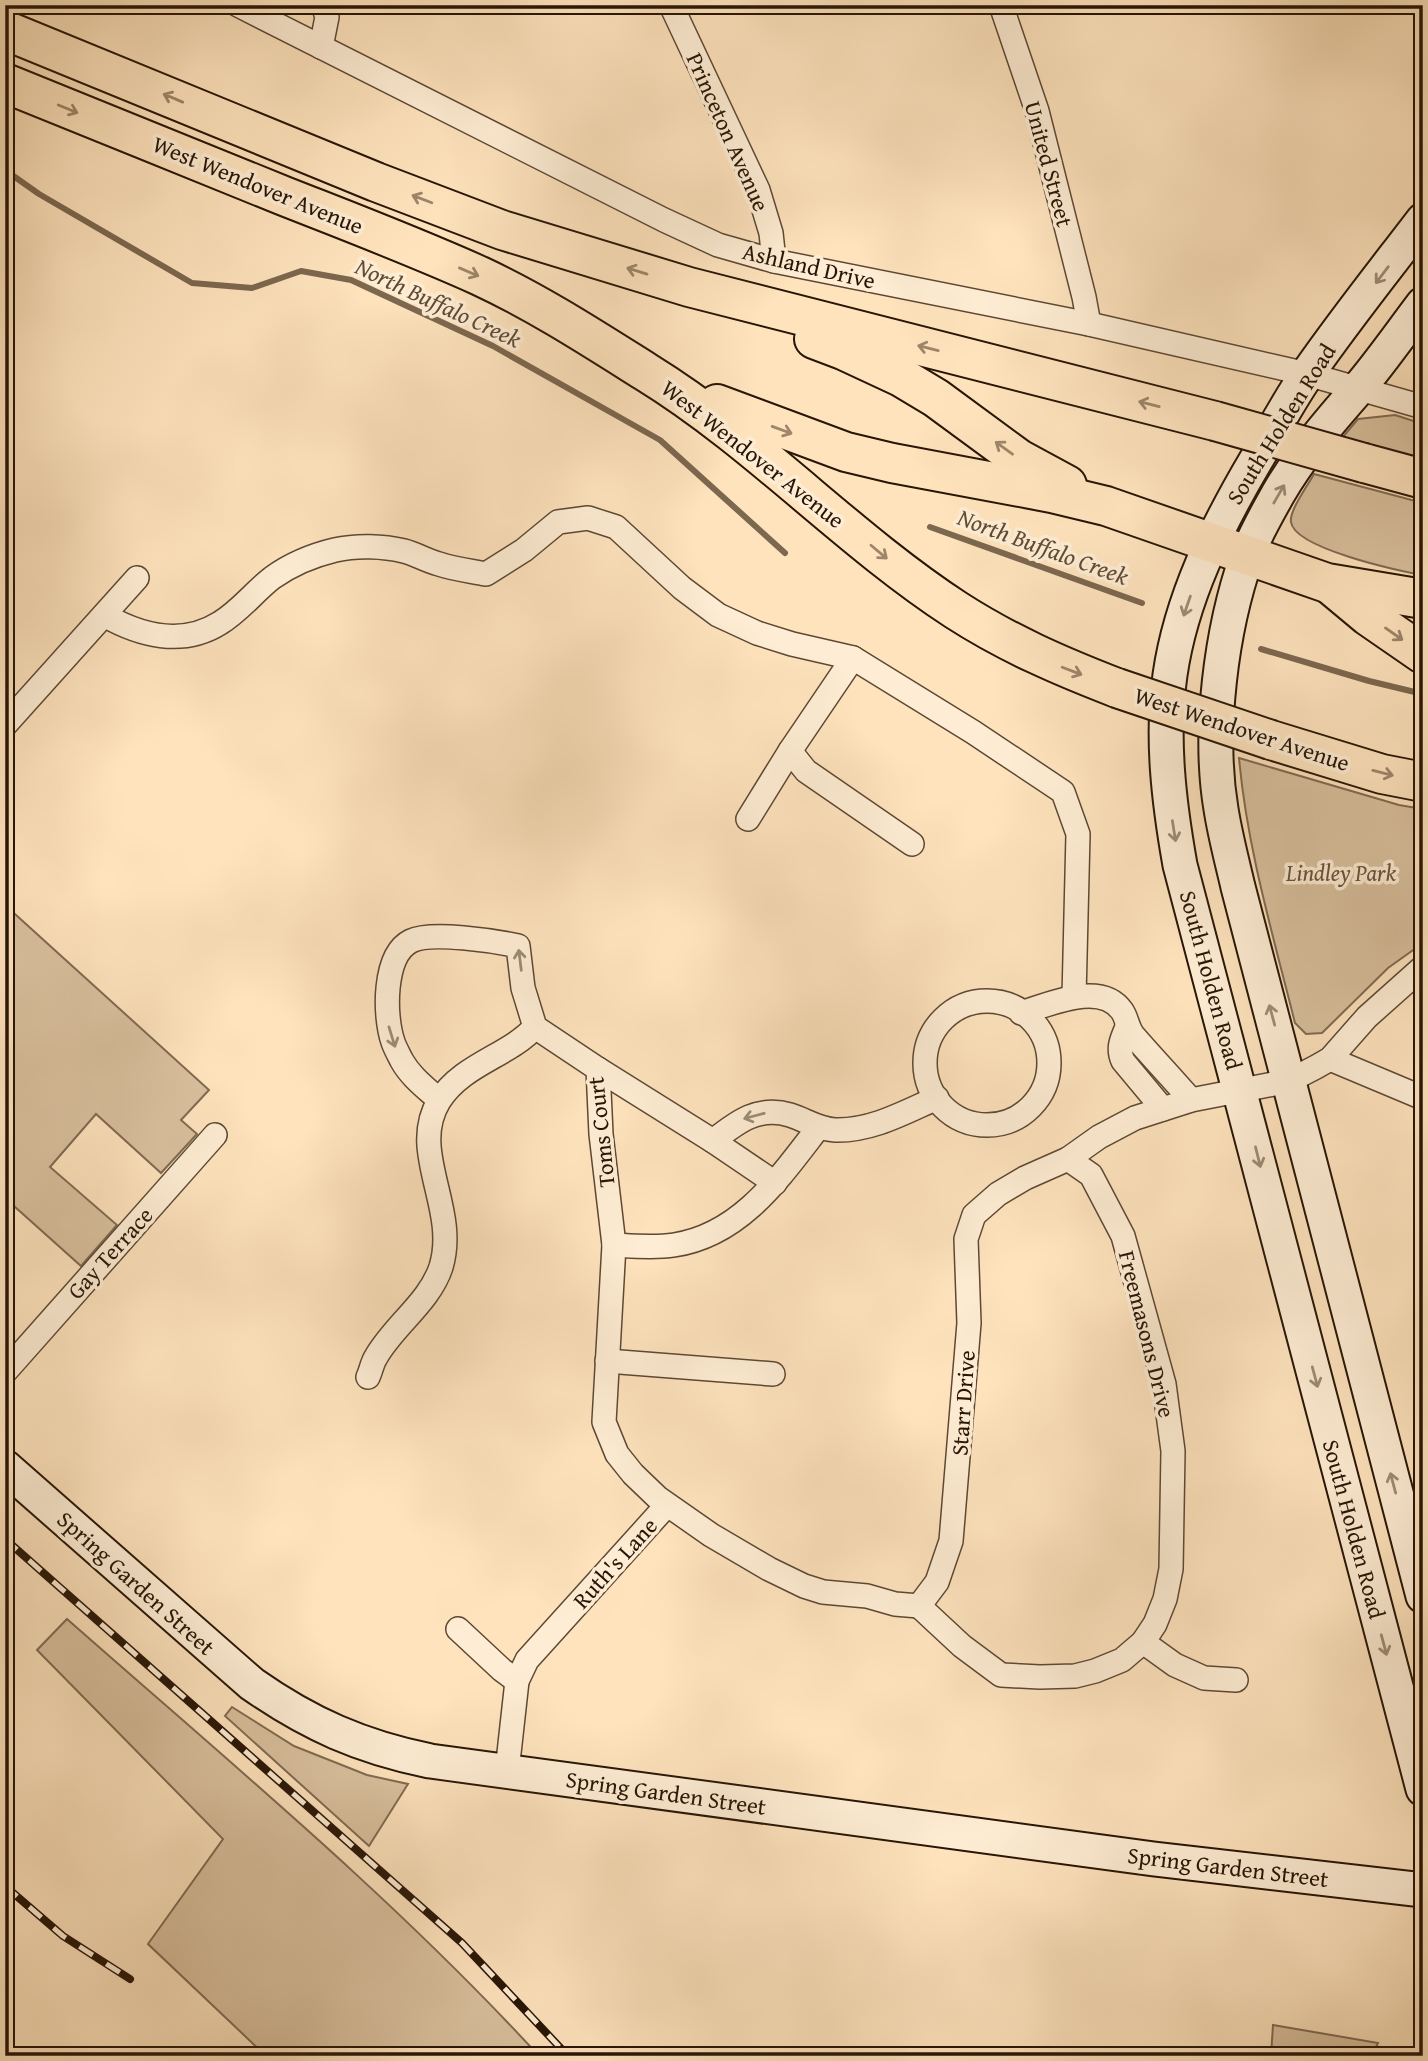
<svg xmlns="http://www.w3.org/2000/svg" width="1428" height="2061" font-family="'Gentium Book Plus',serif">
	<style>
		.green { fill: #d9c09e; stroke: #806a52; stroke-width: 2 }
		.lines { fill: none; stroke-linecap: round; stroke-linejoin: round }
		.stream { stroke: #7c674f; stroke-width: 6 }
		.minor-casing { stroke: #5d4834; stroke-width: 26 }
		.secondary-casing { stroke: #271506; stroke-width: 37 }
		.motorway-casing { stroke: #271506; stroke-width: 42 }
		.minor { stroke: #feedd4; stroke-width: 23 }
		.secondary { stroke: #feedd4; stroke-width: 33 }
		.motorway { stroke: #fee3bd; stroke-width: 38 }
		.rail-casing { stroke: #271506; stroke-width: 8 }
		.rail { stroke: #feedd4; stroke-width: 5; stroke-dasharray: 16; stroke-linecap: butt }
		.motorway-bridge-casing { stroke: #271506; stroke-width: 42; stroke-linecap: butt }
		.motorway-bridge { stroke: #fee3bd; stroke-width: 38 }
		.oneway { stroke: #9d866b }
		.oneway2 { stroke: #9d8c77 }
		.labels { text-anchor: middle; stroke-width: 7; stroke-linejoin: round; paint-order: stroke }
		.street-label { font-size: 23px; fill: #271506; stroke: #feedd4 }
		.park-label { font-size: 23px; font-style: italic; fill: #65513b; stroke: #feedd4 }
		.water-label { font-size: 24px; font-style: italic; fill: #604b36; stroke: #feedd4 }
	</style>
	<rect width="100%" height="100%" fill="#fee3bd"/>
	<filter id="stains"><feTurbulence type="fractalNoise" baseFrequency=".00286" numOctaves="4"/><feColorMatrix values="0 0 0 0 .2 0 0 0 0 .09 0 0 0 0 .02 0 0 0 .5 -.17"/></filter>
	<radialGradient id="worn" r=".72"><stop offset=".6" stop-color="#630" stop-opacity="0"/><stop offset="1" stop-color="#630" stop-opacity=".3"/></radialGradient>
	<!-- green -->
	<g class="green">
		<path d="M1395,415L1423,424V459L1342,438L1358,419Z"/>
		<path d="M1314,474L1423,503V575C1398,571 1294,548 1291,522C1289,511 1308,485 1314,474Z"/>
		<path d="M1239,758L1399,805L1423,809V943L1388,968L1322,1033L1306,1034L1295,1023C1273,935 1247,848 1239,758Z"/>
		<path d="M5,905L209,1090L181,1120L197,1134L161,1173L96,1114L50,1167L117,1225L81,1266L5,1198Z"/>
		<path d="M67,1619C228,1761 394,1898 539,2056H266L148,1944L223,1839L37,1650Z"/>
		<path d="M232,1707L294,1746L367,1775L408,1784L369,1846L225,1716Z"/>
		<path d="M1273,2025L1378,2043L1372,2056H1271Z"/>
	</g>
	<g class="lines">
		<!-- stream -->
		<g class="stream">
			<path d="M5,170L39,194L192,283L252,288L301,271L351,280L493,346L660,440L785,553"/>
			<path d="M930,527L1142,603"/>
			<path d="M1261,649L1369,681L1423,694"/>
		</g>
		<defs>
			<g id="minor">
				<path d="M238,5L664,220L718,245L774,261L1089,324L1307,374L1423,407"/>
				<path d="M671,5L758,190L771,233L774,261"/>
				<path d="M1001,5L1037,111L1084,297L1089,324"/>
				<path d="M321,47L327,17L323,5"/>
				<path d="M104,615C139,635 182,647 220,623C240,611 254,592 272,578C290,565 314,555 335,550C357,545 383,546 404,551C416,554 427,561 439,564C454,569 471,571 486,574L524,550L558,522L588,518L616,527L682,588L718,615L757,633L792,644L853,658L973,732L1063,792L1078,834L1074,997"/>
				<path d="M853,658L790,751L806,771L912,844"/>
				<path d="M5,725L137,578"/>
				<path d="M748,819L790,751"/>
				<circle cx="987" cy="1063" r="62"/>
				<path d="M1021,1013C1048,1005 1101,980 1122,1011C1127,1018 1127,1027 1133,1035C1152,1057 1172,1078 1191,1100"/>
				<path d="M1127,1027C1122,1039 1117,1048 1123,1061L1163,1109"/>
				<path d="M1330,1059L1423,1098"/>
				<path d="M598,1069L713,1141C736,1123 758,1105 790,1115C806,1120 818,1129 835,1130C872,1131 905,1112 937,1098"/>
				<path d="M439,1100C426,1088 411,1077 402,1061C399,1055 395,1048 393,1042C384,1016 383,955 411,941C431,931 495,941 518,946L523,988L535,1027L598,1069L601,1134L614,1245L604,1422L617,1454L633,1474L658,1498L711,1535L769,1569L804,1586L823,1592L867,1596L895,1604L919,1606"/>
				<path d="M713,1141L775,1183"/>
				<path d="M614,1245C633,1246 654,1248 674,1245C741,1235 780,1177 818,1128"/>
				<path d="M607,1361L773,1374"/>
				<path d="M5,1372L215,1135"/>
				<path d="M368,1377C371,1371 372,1363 376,1357C394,1325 429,1303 441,1267C459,1208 408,1152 439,1101C462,1064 509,1056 535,1027"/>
				<path d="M919,1606L937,1582L951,1541L969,1323L966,1239L974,1215L998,1194L1025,1178L1068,1159L1099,1137L1135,1118L1191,1100L1289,1081L1316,1067L1330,1059L1367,1017L1423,967"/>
				<path d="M919,1606L962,1646L1001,1675L1040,1677L1075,1676L1095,1671L1122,1660L1143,1642L1155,1624L1165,1599L1171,1569L1173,1451L1164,1384L1123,1236L1091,1175L1068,1159"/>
				<path d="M458,1629L502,1670L517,1681"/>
				<path d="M1143,1642L1175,1665L1204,1678L1236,1680"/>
				<path d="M507,1771L517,1681L527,1660L667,1505"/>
			</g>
			<g id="secondary">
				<path d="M1423,220C1384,271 1344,321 1308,373C1289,400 1273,431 1256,460C1217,526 1181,598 1170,675C1161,738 1169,803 1180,865L1423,1789"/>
				<path d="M1423,304C1401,333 1381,362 1358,389C1329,422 1300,456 1278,494C1267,514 1254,536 1247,556C1221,630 1208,732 1221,809C1225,835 1232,861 1238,887L1423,1596"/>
				<path d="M5,1467L252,1684C309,1724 361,1747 430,1761L1154,1859L1423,1890"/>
			</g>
			<g id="motorway">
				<path d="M5,30L376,182L502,230L689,287L1215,421"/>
				<path d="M5,83C98,121 191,158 284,196C350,222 416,247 480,276C538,303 592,338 646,372C758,441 847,539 956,610C1007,643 1060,666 1117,688"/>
				<path d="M814,339L843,350L901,377L936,398L1019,459L1067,485"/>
				<path d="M717,404L846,452L892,463L1052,493L1106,506L1327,583L1423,599"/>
				<path d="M1364,463L1423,479"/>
				<path d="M1332,586L1368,616L1423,654"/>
				<path d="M1271,740L1382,774L1423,782"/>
			</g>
		</defs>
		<!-- minor casing -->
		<use href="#minor" class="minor-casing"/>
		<!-- secondary casing -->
		<use href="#secondary" class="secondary-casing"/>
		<!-- motorway casing -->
		<use href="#motorway" class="motorway-casing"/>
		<!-- minor -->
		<use href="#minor" class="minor"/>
		<!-- secondary -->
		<use href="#secondary" class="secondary"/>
		<!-- motorway -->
		<use href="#motorway" class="motorway"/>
		<defs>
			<g id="rail">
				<path d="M5,1539L462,1943L568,2056"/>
				<path d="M5,1886L63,1936L130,1979"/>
			</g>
		</defs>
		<!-- rail casing -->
		<use href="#rail" class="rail-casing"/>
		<!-- rail -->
		<use href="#rail" class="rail"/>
		<defs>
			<g id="motorway-bridge">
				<path d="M1215,421L1364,463"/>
				<path d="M1117,688L1271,740"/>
			</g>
		</defs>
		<!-- motorway-bridge casing -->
		<use href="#motorway-bridge" class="motorway-bridge-casing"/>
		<!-- motorway-bridge -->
		<use href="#motorway-bridge" class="motorway-bridge"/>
	</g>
	<!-- one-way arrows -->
	<defs><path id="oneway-shaft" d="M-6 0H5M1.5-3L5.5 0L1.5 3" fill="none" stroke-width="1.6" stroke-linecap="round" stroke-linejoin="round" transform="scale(1.75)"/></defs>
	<g class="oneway">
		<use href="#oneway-shaft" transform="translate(173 98) rotate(-157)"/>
		<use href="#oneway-shaft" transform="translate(68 109) rotate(22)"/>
		<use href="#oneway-shaft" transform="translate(422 199) rotate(-159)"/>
		<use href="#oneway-shaft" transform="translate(637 271) rotate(-163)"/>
		<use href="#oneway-shaft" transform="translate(469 272) rotate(23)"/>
		<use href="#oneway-shaft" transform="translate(928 348) rotate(-166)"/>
		<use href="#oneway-shaft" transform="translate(1149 404) rotate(-166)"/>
		<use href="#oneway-shaft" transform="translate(782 430) rotate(20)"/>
		<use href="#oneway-shaft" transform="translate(1004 448) rotate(-144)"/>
		<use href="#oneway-shaft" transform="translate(879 552) rotate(40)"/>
		<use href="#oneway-shaft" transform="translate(1394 634) rotate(35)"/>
		<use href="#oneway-shaft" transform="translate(1072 671) rotate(21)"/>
		<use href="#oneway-shaft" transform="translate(1383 773) rotate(14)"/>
	</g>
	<g class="oneway2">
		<use href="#oneway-shaft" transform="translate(1382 275) rotate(127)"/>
		<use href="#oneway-shaft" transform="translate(1279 494) rotate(-60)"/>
		<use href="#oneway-shaft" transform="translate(1187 606) rotate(109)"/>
		<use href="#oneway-shaft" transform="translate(1174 831) rotate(81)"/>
		<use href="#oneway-shaft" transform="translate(520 960) rotate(-97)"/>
		<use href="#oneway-shaft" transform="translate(1272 1015) rotate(-105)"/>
		<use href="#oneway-shaft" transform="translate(392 1037) rotate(73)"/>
		<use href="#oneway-shaft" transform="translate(754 1116) rotate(165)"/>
		<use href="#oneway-shaft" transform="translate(1258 1157) rotate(76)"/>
		<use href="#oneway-shaft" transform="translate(1315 1377) rotate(75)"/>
		<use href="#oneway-shaft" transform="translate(1393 1483) rotate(-105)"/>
		<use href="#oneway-shaft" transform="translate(1384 1645) rotate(75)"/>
	</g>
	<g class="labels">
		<!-- street labels -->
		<g class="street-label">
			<text transform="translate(728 132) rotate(66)" y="8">Princeton Avenue</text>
			<text transform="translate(1049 164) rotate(75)" y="8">United Street</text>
			<text transform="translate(258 185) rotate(22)" y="8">West Wendover Avenue</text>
			<text transform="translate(809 266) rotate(13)" y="8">Ashland Drive</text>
			<text transform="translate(1281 424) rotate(-58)" y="8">South Holden Road</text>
			<text transform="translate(753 454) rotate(38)" y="8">West Wendover Avenue</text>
			<text transform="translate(1242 729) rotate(18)" y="8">West Wendover Avenue</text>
			<text transform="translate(1211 980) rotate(75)" y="8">South Holden Road</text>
			<text transform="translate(601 1132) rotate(-96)" y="8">Toms Court</text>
			<text transform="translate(110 1253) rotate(-48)" y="8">Gay Terrace</text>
			<text transform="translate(1147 1334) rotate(76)" y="8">Freemasons Drive</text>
			<text transform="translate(963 1403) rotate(-86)" y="8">Starr Drive</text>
			<text transform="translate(1354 1529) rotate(75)" y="8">South Holden Road</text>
			<text transform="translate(615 1563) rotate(-48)" y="8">Ruth's Lane</text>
			<text transform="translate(136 1583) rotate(42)" y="8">Spring Garden Street</text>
			<text transform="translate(666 1793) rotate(8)" y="8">Spring Garden Street</text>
			<text transform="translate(1228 1867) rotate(7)" y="8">Spring Garden Street</text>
		</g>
		<!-- park labels -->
		<g class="park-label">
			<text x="1341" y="881">Lindley Park</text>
		</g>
		<!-- water labels -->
		<g class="water-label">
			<text transform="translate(438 303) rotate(25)" y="8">North Buffalo Creek</text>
			<text transform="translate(1043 547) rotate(20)" y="8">North Buffalo Creek</text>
		</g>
	</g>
	<!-- margin -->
	<rect width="1428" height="2061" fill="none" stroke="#fee3bd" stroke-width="28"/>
	<rect x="7" y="7" width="1414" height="2047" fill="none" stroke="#271506" stroke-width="3.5"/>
	<rect x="14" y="14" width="1400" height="2033" fill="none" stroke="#271506" stroke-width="2"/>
	<rect width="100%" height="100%" filter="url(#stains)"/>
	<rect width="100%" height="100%" fill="url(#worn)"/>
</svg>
